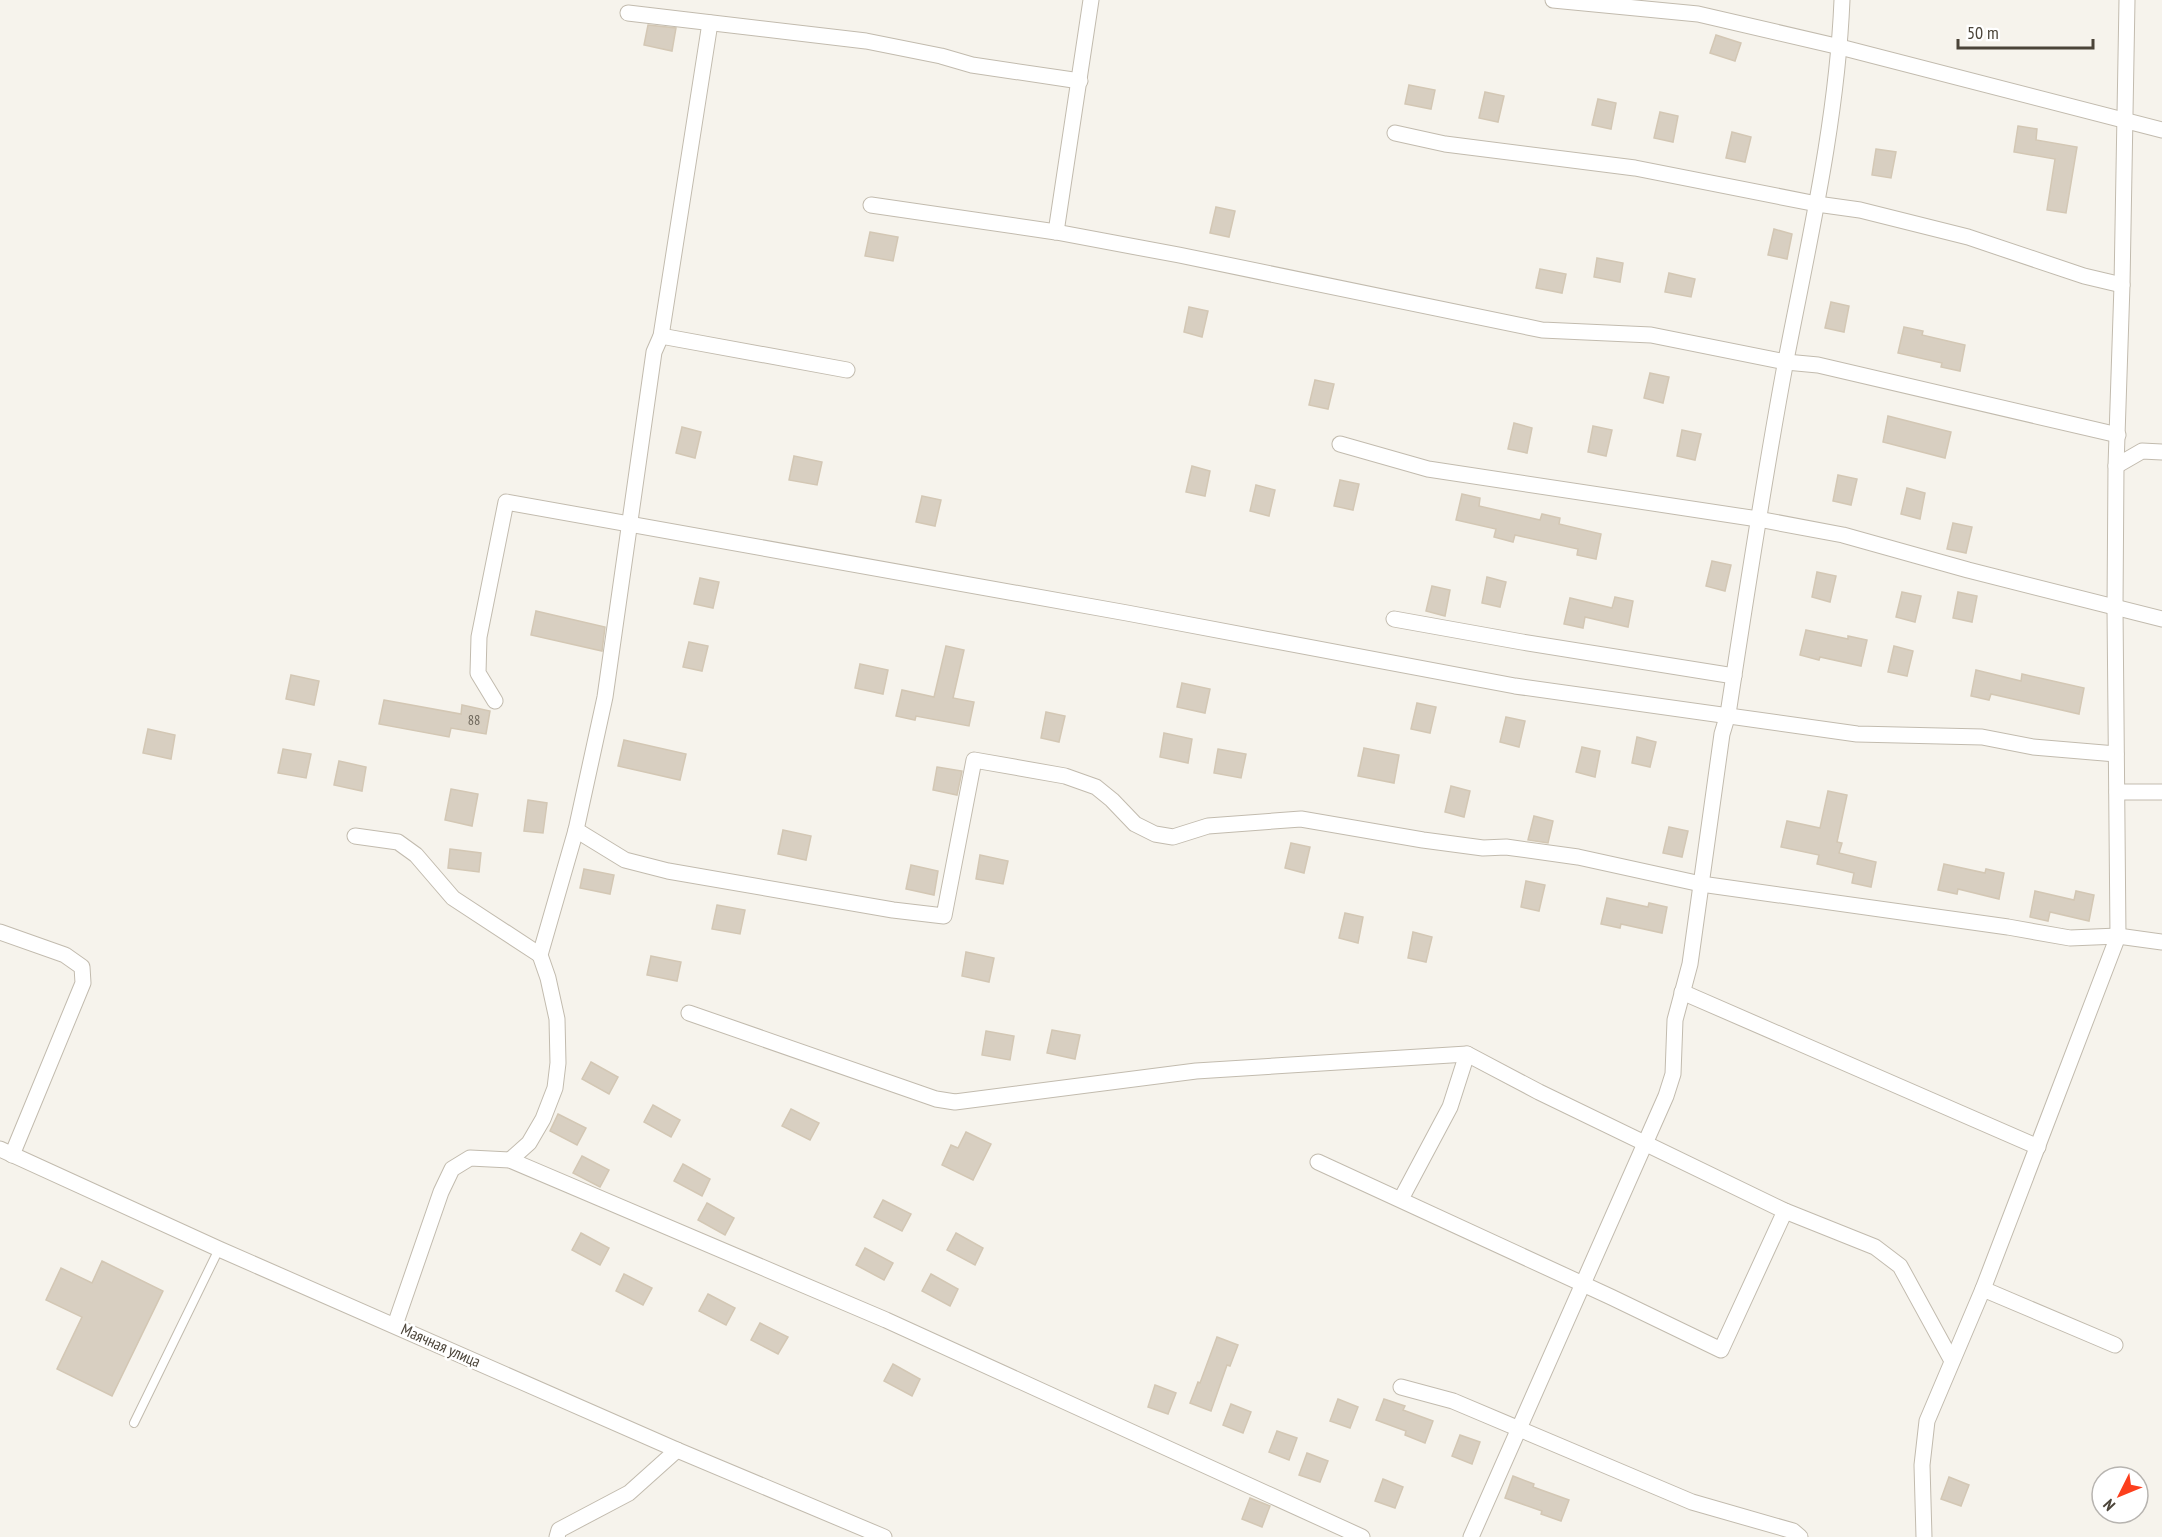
<svg xmlns="http://www.w3.org/2000/svg" width="2162" height="1537" font-family="'PT Sans Narrow',sans-serif">
	<style>
		.building { fill: #d8cfc1; stroke: #d3c7b4; stroke-width: 1.5 }
		.lines { fill: none; stroke-linecap: round; stroke-linejoin: round }
		.lane-casing { stroke: #c2bbae; stroke-width: 10 }
		.street-casing { stroke: #c2bbae; stroke-width: 17 }
		.lane { stroke: #fff; stroke-width: 8 }
		.street { stroke: #fff; stroke-width: 15 }
		.labels { text-anchor: middle; stroke-width: 5; stroke-linejoin: round; paint-order: stroke }
		.number-label { font-size: 14px; fill: #6e675b }
		.street-label { font-size: 16px; fill: #4b4439; stroke: #fff }
	</style>
	<rect width="100%" height="100%" fill="#f6f3ec"/>
	<!-- building -->
	<g class="building">
		<path d="M648,25L676,28L672,51L644,45Z"/>
		<path d="M1716,35L1741,43L1735,61L1710,53Z"/>
		<path d="M1409,85L1435,90L1431,109L1405,104Z"/>
		<path d="M1485,92L1504,96L1498,122L1479,118Z"/>
		<path d="M1598,99L1616,103L1611,129L1592,125Z"/>
		<path d="M1660,112L1678,116L1673,142L1654,138Z"/>
		<path d="M2018,126L2037,129L2036,140L2077,147L2066,213L2047,210L2055,159L2014,152Z"/>
		<path d="M1732,132L1751,137L1745,162L1726,158Z"/>
		<path d="M1876,149L1896,152L1891,178L1872,175Z"/>
		<path d="M1216,207L1235,211L1229,237L1210,233Z"/>
		<path d="M1774,229L1792,234L1787,259L1768,255Z"/>
		<path d="M870,232L898,237L893,261L865,256Z"/>
		<path d="M1597,258L1623,263L1620,282L1594,277Z"/>
		<path d="M1540,269L1566,274L1562,293L1536,288Z"/>
		<path d="M1669,273L1695,279L1691,297L1665,292Z"/>
		<path d="M1831,302L1849,306L1844,332L1825,328Z"/>
		<path d="M1189,307L1208,311L1202,337L1184,332Z"/>
		<path d="M1904,327L1923,331L1922,335L1965,345L1960,371L1941,367L1942,363L1898,353Z"/>
		<path d="M1650,373L1669,377L1663,403L1644,398Z"/>
		<path d="M1315,380L1334,384L1328,409L1309,405Z"/>
		<path d="M1888,416L1951,432L1945,458L1883,442Z"/>
		<path d="M1514,423L1532,428L1527,453L1508,449Z"/>
		<path d="M1593,426L1612,430L1606,456L1588,452Z"/>
		<path d="M682,427L701,432L695,458L676,453Z"/>
		<path d="M1682,430L1701,434L1695,460L1677,456Z"/>
		<path d="M794,456L822,462L817,485L789,480Z"/>
		<path d="M1192,466L1210,471L1205,496L1186,492Z"/>
		<path d="M1838,475L1857,479L1851,505L1833,501Z"/>
		<path d="M1340,480L1359,484L1353,510L1334,506Z"/>
		<path d="M1256,485L1275,490L1269,516L1250,511Z"/>
		<path d="M1907,488L1925,493L1920,519L1901,514Z"/>
		<path d="M1462,494L1480,498L1479,506L1540,520L1542,514L1560,518L1559,524L1601,534L1596,559L1577,555L1578,549L1515,535L1513,542L1494,537L1496,529L1456,520Z"/>
		<path d="M922,496L941,500L935,526L916,522Z"/>
		<path d="M1953,523L1972,527L1966,553L1947,549Z"/>
		<path d="M1712,561L1731,565L1725,591L1706,586Z"/>
		<path d="M1817,572L1836,576L1830,602L1812,597Z"/>
		<path d="M1487,577L1506,582L1500,607L1482,603Z"/>
		<path d="M700,578L719,582L713,608L694,604Z"/>
		<path d="M1432,586L1450,590L1445,616L1426,611Z"/>
		<path d="M1902,592L1921,596L1915,622L1896,617Z"/>
		<path d="M1958,592L1977,596L1972,622L1953,618Z"/>
		<path d="M1615,597L1633,601L1628,627L1585,617L1583,628L1564,624L1570,598L1612,608Z"/>
		<path d="M536,611L605,627L602,651L531,635Z"/>
		<path d="M1806,630L1848,639V636L1867,640L1861,666L1820,657L1819,660L1800,655Z"/>
		<path d="M689,642L708,646L702,671L683,667Z"/>
		<path d="M946,646L964,650L953,698L974,702L969,726L916,716L915,720L896,716L902,690L934,697Z"/>
		<path d="M1894,646L1913,651L1907,676L1888,672Z"/>
		<path d="M860,664L888,670L883,694L855,688Z"/>
		<path d="M1976,670L2021,681L2022,674L2084,688L2079,714L1991,694L1989,700L1971,696Z"/>
		<path d="M291,675L319,681L314,705L286,699Z"/>
		<path d="M1182,683L1210,689L1205,713L1177,707Z"/>
		<path d="M384,700L461,714L462,705L490,711L486,734L451,728L449,737L379,724Z"/>
		<path d="M1417,703L1436,707L1430,733L1411,729Z"/>
		<path d="M1046,712L1065,716L1059,742L1041,738Z"/>
		<path d="M1506,717L1525,721L1519,747L1500,742Z"/>
		<path d="M148,729L175,735L171,759L143,753Z"/>
		<path d="M1164,733L1192,739L1188,763L1160,757Z"/>
		<path d="M1637,737L1656,742L1650,767L1632,763Z"/>
		<path d="M624,740L686,754L680,780L618,766Z"/>
		<path d="M1582,747L1600,751L1595,777L1576,772Z"/>
		<path d="M1364,748L1399,755L1394,783L1358,776Z"/>
		<path d="M283,749L311,754L306,778L278,773Z"/>
		<path d="M1218,749L1246,754L1241,778L1214,773Z"/>
		<path d="M339,761L366,767L362,791L334,785Z"/>
		<path d="M937,767L962,771L957,795L933,790Z"/>
		<path d="M1451,786L1470,791L1464,817L1445,812Z"/>
		<path d="M451,789L478,794L472,826L445,820Z"/>
		<path d="M1828,791L1847,795L1837,842L1842,843L1839,853L1876,862L1871,887L1852,883L1854,873L1817,864L1819,855L1781,847L1787,821L1820,828Z"/>
		<path d="M528,800L547,803L543,833L524,831Z"/>
		<path d="M1534,816L1553,821L1548,843L1528,840Z"/>
		<path d="M1669,827L1688,831L1682,857L1663,853Z"/>
		<path d="M783,830L811,836L806,860L778,854Z"/>
		<path d="M1291,843L1310,847L1304,873L1285,868Z"/>
		<path d="M450,849L481,853L479,872L448,868Z"/>
		<path d="M980,855L1008,861L1003,884L976,879Z"/>
		<path d="M1944,864L1985,873L1986,869L2004,873L1999,899L1958,889L1957,894L1938,890Z"/>
		<path d="M911,865L938,871L934,895L906,889Z"/>
		<path d="M584,869L614,875L610,894L580,888Z"/>
		<path d="M1526,881L1545,885L1539,911L1521,907Z"/>
		<path d="M2035,891L2074,900L2076,891L2094,895L2089,921L2050,912L2048,921L2030,917Z"/>
		<path d="M1607,898L1648,907L1649,903L1667,907L1662,933L1621,924L1620,928L1601,924Z"/>
		<path d="M717,905L745,910L740,934L712,929Z"/>
		<path d="M1345,913L1363,917L1358,943L1339,938Z"/>
		<path d="M1413,932L1432,937L1426,962L1408,958Z"/>
		<path d="M966,952L994,958L989,982L962,976Z"/>
		<path d="M651,956L681,962L677,981L647,975Z"/>
		<path d="M1052,1030L1080,1035L1075,1059L1047,1053Z"/>
		<path d="M986,1031L1014,1036L1010,1060L982,1055Z"/>
		<path d="M591,1062L618,1077L609,1094L582,1079Z"/>
		<path d="M653,1105L680,1120L671,1137L644,1122Z"/>
		<path d="M791,1109L819,1123L810,1140L782,1126Z"/>
		<path d="M558,1114L586,1128L577,1145L550,1131Z"/>
		<path d="M966,1132L991,1144L973,1180L942,1165L951,1145L958,1148Z"/>
		<path d="M582,1156L609,1170L600,1187L573,1173Z"/>
		<path d="M683,1164L710,1179L702,1196L674,1181Z"/>
		<path d="M883,1200L911,1214L902,1231L874,1217Z"/>
		<path d="M707,1203L734,1218L725,1235L698,1220Z"/>
		<path d="M581,1233L609,1248L600,1265L572,1250Z"/>
		<path d="M956,1233L983,1248L975,1265L947,1250Z"/>
		<path d="M865,1248L893,1263L884,1280L856,1265Z"/>
		<path d="M102,1261L163,1291L112,1396L57,1369L82,1317L46,1300L61,1268L92,1283Z"/>
		<path d="M624,1274L652,1288L643,1305L616,1291Z"/>
		<path d="M931,1274L958,1289L950,1306L922,1291Z"/>
		<path d="M708,1294L735,1308L726,1325L699,1311Z"/>
		<path d="M760,1323L788,1337L778,1354L751,1340Z"/>
		<path d="M1217,1337L1238,1345L1230,1366L1227,1365L1211,1411L1190,1403L1198,1382L1200,1383Z"/>
		<path d="M893,1364L920,1379L912,1396L884,1381Z"/>
		<path d="M1155,1385L1176,1393L1168,1414L1148,1407Z"/>
		<path d="M1338,1399L1358,1407L1350,1428L1330,1421Z"/>
		<path d="M1384,1399L1405,1406L1403,1410L1433,1421L1425,1443L1405,1435L1406,1431L1376,1420Z"/>
		<path d="M1231,1404L1251,1412L1243,1433L1223,1425Z"/>
		<path d="M1277,1431L1297,1438L1289,1460L1269,1452Z"/>
		<path d="M1460,1435L1480,1442L1472,1464L1452,1456Z"/>
		<path d="M1307,1453L1328,1461L1320,1482L1299,1475Z"/>
		<path d="M1513,1476L1534,1484L1533,1487L1569,1500L1561,1521L1541,1514L1542,1511L1505,1498Z"/>
		<path d="M1949,1477L1969,1485L1961,1506L1941,1499Z"/>
		<path d="M1383,1479L1403,1487L1395,1508L1375,1501Z"/>
		<path d="M1250,1498L1270,1506L1262,1527L1242,1519Z"/>
	</g>
	<g class="lines">
		<defs>
			<path id="lane" d="M134,1423L219,1249"/>
			<g id="street">
				<path d="M1553,0L1698,14L1840,47L2162,130"/>
				<path d="M628,13L866,41L941,56L972,65L1080,81"/>
				<path d="M1395,133L1445,144L1635,168L1817,204L1860,210L1968,237L2084,276L2122,285"/>
				<path d="M871,205L1056,232L1179,255L1542,330L1651,335L1786,362L1818,365L2118,435"/>
				<path d="M1056,232L1091,0"/>
				<path d="M661,336L847,370"/>
				<path d="M1340,444L1428,469L1758,519L1843,535L1968,570L2162,619"/>
				<path d="M2116,466L2142,451L2162,452"/>
				<path d="M1394,619L1522,642L1734,676"/>
				<path d="M495,701L478,673L479,637L506,502L1127,613L1515,686L1857,734L1982,737L2033,747L2116,754"/>
				<path d="M2117,792H2162"/>
				<path d="M576,830L625,860L668,871L893,910L944,916L974,760L1065,776L1096,787L1112,800L1135,824L1155,834L1173,837L1208,826L1301,819L1423,840L1483,848L1506,847L1578,857L1701,884L2008,927L2070,938L2118,936L2162,942"/>
				<path d="M355,836L398,842L416,855L453,898L540,955"/>
				<path d="M0,932L65,955L82,967L83,983L12,1155"/>
				<path d="M1682,992L2038,1147"/>
				<path d="M689,1013L936,1099L955,1102L1196,1071L1467,1054L1539,1092L1785,1211L1875,1247L1900,1266L1952,1361"/>
				<path d="M0,1149L219,1249L677,1450L884,1537"/>
				<path d="M510,1160L529,1143L543,1119L555,1088L558,1063L557,1019L548,978L540,955L576,830L605,697L654,352L661,336L710,23"/>
				<path d="M1318,1162L1611,1297L1721,1350L1785,1211"/>
				<path d="M1401,1199L1450,1107L1467,1054"/>
				<path d="M1983,1289L2115,1345"/>
				<path d="M395,1325L441,1192L452,1169L470,1158L510,1160L886,1320L1362,1537"/>
				<path d="M1401,1387L1453,1401L1692,1502L1793,1531L1800,1537"/>
				<path d="M557,1537L559,1530L629,1493L677,1450"/>
				<path d="M1471,1537L1666,1096L1673,1074L1675,1020L1690,964L1722,734L1728,714C1746,596 1764,477 1786,360C1809,241 1837,121 1842,0"/>
				<path d="M1924,1537L1922,1465L1927,1421L1983,1289L2118,936L2115,608L2116,466L2122,285L2127,0"/>
			</g>
		</defs>
		<!-- lane casing -->
		<use href="#lane" class="lane-casing"/>
		<!-- street casing -->
		<use href="#street" class="street-casing"/>
		<!-- lane -->
		<use href="#lane" class="lane"/>
		<!-- street -->
		<use href="#street" class="street"/>
	</g>
	<g class="labels">
		<!-- number labels -->
		<g class="number-label">
			<text x="474" y="725">88</text>
		</g>
		<!-- street labels -->
		<g class="street-label">
			<text transform="translate(441 1345) rotate(24)" y="6">Маячная улица</text>
		</g>
	</g>
	<!-- north arrow -->
	<g transform="translate(2120 1495) rotate(227)"><circle r="28" fill="#ffffff" stroke="#b7b4b0" stroke-width="1.5"/>
	<path d="M0-4.5L10 22L0 15L-10 22Z" fill="#fc3f1d"/>
	<text y="-9" font-size="16" font-weight="bold" text-anchor="middle" fill="#4b4439">N</text>
	</g>
	<!-- scale -->
	<path d="M1958 39v9h135v-9" fill="none" stroke="#4b4439" stroke-width="3"/>
	<text x="1967" y="39" font-size="18" fill="#4b4439" stroke="#ffffff" stroke-width="4.5" paint-order="stroke">50 m</text>
</svg>
